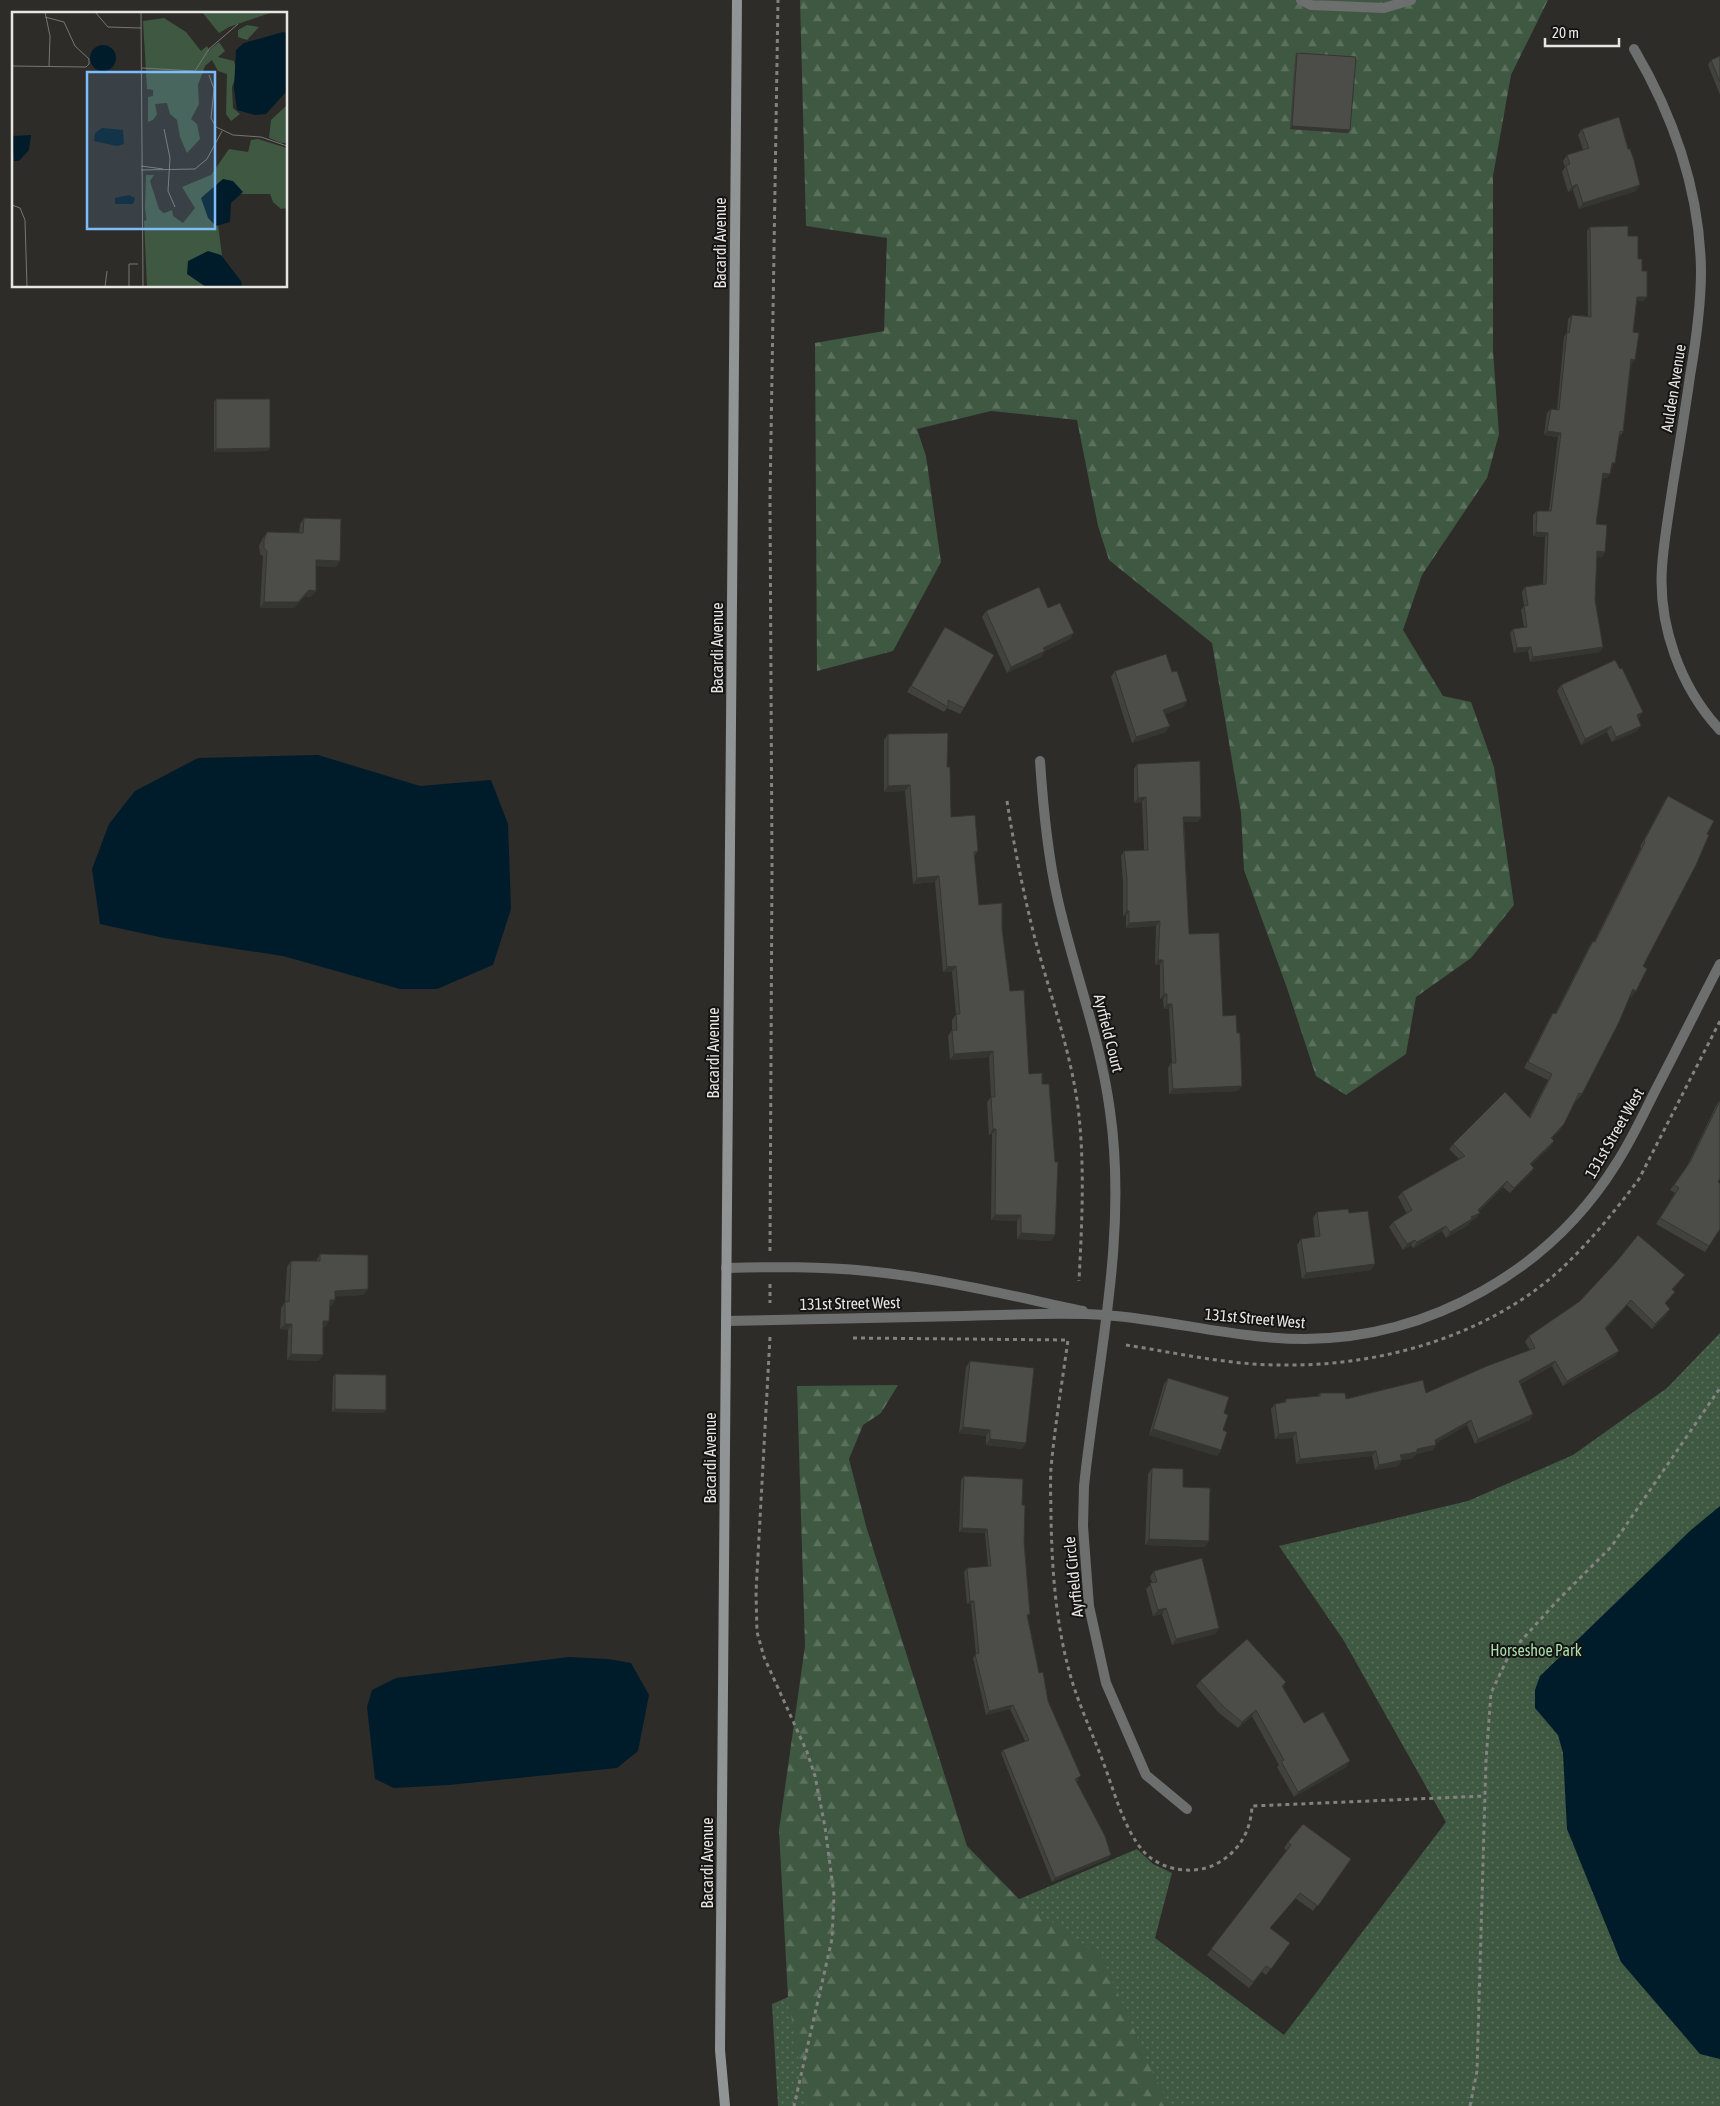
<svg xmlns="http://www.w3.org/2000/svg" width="1720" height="2106" font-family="'Asap Condensed',sans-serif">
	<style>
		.grass { fill: url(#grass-dots) }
		.forest { fill: url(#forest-firs) }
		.water { fill: #001c2a }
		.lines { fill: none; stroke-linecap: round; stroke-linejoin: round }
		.path { stroke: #82827f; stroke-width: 3; stroke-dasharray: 4 4; stroke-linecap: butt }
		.lane { stroke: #6d6f6f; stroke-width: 10 }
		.street { stroke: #6d6f6f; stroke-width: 10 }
		.secondary { stroke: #919494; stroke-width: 10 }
		.wall { fill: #41413e }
		.shaded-wall { fill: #353532 }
		.building { fill: #4c4c48; stroke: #353532 }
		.labels { text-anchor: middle; stroke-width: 4; stroke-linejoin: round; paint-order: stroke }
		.street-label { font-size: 16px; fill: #e6e6e3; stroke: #151413 }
		.park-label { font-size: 16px; fill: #a8dfad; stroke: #151413 }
		.inset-road { fill: none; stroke: #777673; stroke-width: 1 }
		.view { fill: #7ebdf9; fill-opacity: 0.15; stroke: #7ebdf9; stroke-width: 2.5 }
		.inset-edge { fill: none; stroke: #e6e6e3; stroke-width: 2.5 }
	</style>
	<defs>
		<pattern id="grass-dots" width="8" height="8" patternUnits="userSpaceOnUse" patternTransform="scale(1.25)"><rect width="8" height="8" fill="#3f5842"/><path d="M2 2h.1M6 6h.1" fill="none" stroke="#5b705d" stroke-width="1.8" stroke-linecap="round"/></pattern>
		<pattern id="forest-firs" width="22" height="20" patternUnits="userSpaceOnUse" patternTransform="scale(1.25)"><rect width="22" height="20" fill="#3f5842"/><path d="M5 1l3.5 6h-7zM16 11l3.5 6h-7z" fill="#5b705d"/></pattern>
	</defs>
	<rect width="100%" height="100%" fill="#2d2c29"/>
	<!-- grass -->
	<path class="grass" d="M1720,1333V2106H778L772,2004L1137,1849L1153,1864L1172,1873L1155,1938L1284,2035L1446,1822L1344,1641L1279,1546L1468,1501L1573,1455L1667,1388Z"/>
	<!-- forest -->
	<g class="forest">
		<path d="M800,0H1548L1511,75L1493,176V351L1499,434L1487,478L1422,575L1403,630L1443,696L1471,702L1494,767L1514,905L1471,958L1416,997L1406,1054L1346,1095L1316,1076L1287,988L1244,870L1241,813L1212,643L1109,560L1098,526L1077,420L991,411L917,429L926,456L941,562L893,651L817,671L815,343L884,331L887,238L806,226Z"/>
		<path d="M898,1385L881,1413L863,1425L849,1459L866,1526L967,1846L1019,1899L1102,1957L1153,2073L1170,2106H806L788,1997L779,1830L805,1646L797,1386Z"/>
	</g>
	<!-- water -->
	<g class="water">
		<path d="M318,755L420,786L491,780L508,824L511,909L493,965L437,989H400L283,956L164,938L100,924L92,869L109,824L135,791L198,758Z"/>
		<path d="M1720,1506V2059L1700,2054L1621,1962L1567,1829L1563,1753L1558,1735L1535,1708V1690L1540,1676L1691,1530Z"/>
		<path d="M569,1657L608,1659L631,1663L649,1695L638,1751L617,1768L449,1785L394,1788L375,1779L367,1707L372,1690L396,1678Z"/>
	</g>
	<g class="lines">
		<!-- path -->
		<g class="path">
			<path d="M1007,801C1014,846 1023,891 1034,935C1049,992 1070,1048 1078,1107C1085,1165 1082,1223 1079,1281"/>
			<path d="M770,1251L772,865L770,500L778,0"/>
			<path d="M770,1284V1303"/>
			<path d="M770,1337L756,1592L757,1632L764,1657L807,1752L815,1776L825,1827L834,1895L832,1939L794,2106"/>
			<path d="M853,1338L1068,1340C1062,1383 1055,1425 1051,1468C1050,1484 1051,1501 1051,1517C1052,1572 1056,1628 1072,1681C1080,1707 1092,1733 1102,1759C1113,1787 1124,1832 1146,1854C1164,1871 1195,1875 1216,1864C1239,1852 1251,1831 1252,1806L1485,1796"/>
			<path d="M1126,1345C1177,1353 1229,1365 1280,1365C1378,1367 1486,1337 1560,1270C1589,1243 1615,1211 1639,1179L1720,1021"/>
			<path d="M1470,2106L1477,2071L1486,1760L1491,1693L1510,1653L1558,1600L1611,1547L1720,1388"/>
		</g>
		<!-- lane -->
		<path class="lane" d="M1301,0L1311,5L1384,8L1411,0"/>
		<!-- street -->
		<g class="street">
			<path d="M1634,49C1674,117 1700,191 1701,271C1701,306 1696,341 1690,376C1685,412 1679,448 1673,484C1669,512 1664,539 1662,567C1658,625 1680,687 1720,730"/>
			<path d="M1040,761C1043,806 1047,851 1057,896C1073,969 1100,1036 1110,1111C1128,1237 1097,1362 1084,1486L1083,1526L1089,1606L1106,1683L1146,1775L1187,1809"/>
			<path d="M726,1268C773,1267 820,1266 867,1271C940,1278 1012,1296 1083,1311"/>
			<path d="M726,1321C805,1319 884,1318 963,1316C1010,1315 1058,1312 1105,1315C1172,1320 1237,1339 1305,1339C1431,1338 1550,1270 1616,1164C1631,1141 1643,1115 1655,1091C1677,1049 1698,1006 1720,964"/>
		</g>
		<!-- secondary -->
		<path class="secondary" d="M725,2106L720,2050L737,0"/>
	</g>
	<!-- wall -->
	<g class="wall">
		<path d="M1297,53L1348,133L1290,129L1295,56Z"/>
		<path d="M1720,56V95L1708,65L1711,60Z"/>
		<path d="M1582,129L1636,191L1579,209L1573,190L1568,192L1562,172L1565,167L1563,161L1567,155L1583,150L1578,135Z"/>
		<path d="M1590,227L1628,236L1638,259L1642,271L1644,301H1637L1633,332L1632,364H1631L1623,432L1620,436H1619L1612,468H1611L1607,478H1602L1596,524L1605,552L1602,557L1597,556L1595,600L1603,647L1600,652L1530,662L1528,651L1514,653L1510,633L1513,629L1524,627L1521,610L1524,606L1522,592L1525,587L1543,584L1545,537L1533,536V515L1537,511H1549L1558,437L1544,435L1547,413L1551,409L1557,410L1564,337L1567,332L1568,319L1572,315L1588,316L1587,231Z"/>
		<path d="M216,399L268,451L214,452V402Z"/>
		<path d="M304,518L340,561L336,567L316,566V591L311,597L305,596L294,608H260L263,556L260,554L259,546L263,538L267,532L299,533L300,524Z"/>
		<path d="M1048,608L1070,639L1045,651L1041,657L1007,673L982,617L986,611Z"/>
		<path d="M945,627L964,708L960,714L947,708L944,712L907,692Z"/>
		<path d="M1115,671L1172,672L1187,701L1183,707L1165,714L1166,732L1132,743L1111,677Z"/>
		<path d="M1561,685L1639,718H1638L1637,731L1612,742L1607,732L1581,745L1557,691Z"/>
		<path d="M888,734L947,767L951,817L978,851L974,856L979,905L1002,929L1010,991L1029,1074L1051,1241L1017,1239V1221L991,1220L992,1134L989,1135L987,1102L991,1097L989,1057L950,1060L948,1036L952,1030V1020L956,1014L952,972H943L935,882L913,884L905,791L884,792V740Z"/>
		<path d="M1137,764L1201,817L1198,822H1184L1189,934L1223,1016L1238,1091L1169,1094L1168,1068L1171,1063H1172L1169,1009H1164L1163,999H1160V965H1155L1156,926L1126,928V916H1123V883L1121,856L1124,851L1144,850L1142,802L1134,803V769Z"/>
		<path d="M1668,796L1707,834L1643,966L1632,997L1630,996L1582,1094L1577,1100H1576L1564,1124L1560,1130L1552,1138L1554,1141L1550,1147L1531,1165L1534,1168L1530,1174L1510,1193L1503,1187L1479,1211L1476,1218L1471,1221L1468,1225L1446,1238L1442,1231L1413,1248L1411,1245L1403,1250L1389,1227L1393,1222L1407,1214L1398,1197L1402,1192L1459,1159L1449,1149L1453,1144L1529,1117L1548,1080L1524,1068L1549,1019L1553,1013L1555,1014L1589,947L1593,941L1594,942L1641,848L1640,847L1664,802Z"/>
		<path d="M1720,1100L1718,1182L1709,1246L1705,1252L1656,1224L1675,1193L1670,1190L1686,1168L1717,1104Z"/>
		<path d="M1317,1212L1349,1213L1371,1270L1302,1279L1297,1245L1301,1239L1315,1237L1313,1218Z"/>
		<path d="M320,1254L368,1289L363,1295L335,1296V1300L331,1306H330L329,1321L325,1327H323V1355L318,1361L287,1360L288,1330L280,1329L281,1308L285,1302L287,1267L291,1261H316Z"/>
		<path d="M1681,1280L1672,1290L1671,1297L1665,1304L1667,1314L1652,1329L1627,1305L1606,1329L1619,1351L1615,1356L1563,1386L1552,1366L1520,1384L1533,1414L1530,1420L1475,1444L1467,1425L1436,1443L1433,1450L1416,1454L1413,1458L1402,1460L1398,1466L1375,1470L1372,1456L1296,1464L1293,1438L1275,1439L1271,1409L1275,1404L1284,1402L1286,1399L1318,1396L1320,1393L1346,1399L1426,1393L1530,1350L1525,1342L1529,1336Z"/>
		<path d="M970,1361L1026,1443L1022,1449L986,1445V1436L959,1433L966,1367Z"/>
		<path d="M335,1374L384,1413L332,1412L333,1377Z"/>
		<path d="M1168,1378L1224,1413L1221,1450L1217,1456L1149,1435L1164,1384Z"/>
		<path d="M1152,1468L1183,1487L1205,1547L1145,1545L1148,1474Z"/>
		<path d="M964,1476L1022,1505L1028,1618L1039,1673L1048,1701L1078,1780L1076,1781L1109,1858L1052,1882L1001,1753L1003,1750L1025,1741L1010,1709L986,1715L973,1658L976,1654L971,1604H967L964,1572L967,1568L988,1566L985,1533L959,1532L961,1480Z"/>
		<path d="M1154,1571L1219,1628L1215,1634L1172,1645L1162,1614L1153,1616L1146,1589L1152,1583L1150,1577Z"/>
		<path d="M1200,1681L1286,1682L1283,1687L1304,1723L1350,1761L1346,1767L1294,1797L1277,1767L1279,1765L1252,1716L1238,1728L1219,1713L1196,1686Z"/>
		<path d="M1288,1842L1351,1859L1313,1911L1295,1898L1270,1928L1290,1943L1266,1975L1262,1972L1249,1988L1207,1955L1287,1851L1284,1848Z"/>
	</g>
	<!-- shaded-wall -->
	<g class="shaded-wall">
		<path d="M1292,126L1350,130L1348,133L1290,129Z"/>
		<path d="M1577,184L1573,190L1568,192L1572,187Z"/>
		<path d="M1640,185L1636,191L1579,209L1583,203Z"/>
		<path d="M1637,297H1647L1644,301H1634Z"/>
		<path d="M1631,359L1635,360L1632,364H1628Z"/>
		<path d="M1547,431L1561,433L1558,437L1544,435Z"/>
		<path d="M270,448L268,451L214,452L216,449Z"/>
		<path d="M1603,473L1610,474L1607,478L1600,477Z"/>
		<path d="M1536,532L1548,533L1545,537L1533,536Z"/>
		<path d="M1597,551L1605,552L1602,557L1594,556Z"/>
		<path d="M316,560L340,561L336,567L312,566Z"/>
		<path d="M309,590L316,591L311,597L305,596L294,608H260L264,602Z"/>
		<path d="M1074,633L1070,639L1039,654L1043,648Z"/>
		<path d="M1531,647L1528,651L1514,653L1517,648Z"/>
		<path d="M1603,647L1600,652L1530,662L1533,657Z"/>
		<path d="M1045,651L1041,657L1007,673L1011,667Z"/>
		<path d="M1187,701L1183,707L1159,716L1163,710Z"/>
		<path d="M1643,712L1639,718L1633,721L1637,715Z"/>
		<path d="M1170,726L1166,732L1132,743L1136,737Z"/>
		<path d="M1611,726L1607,732L1581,745L1585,739Z"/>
		<path d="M1641,726L1637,731L1612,742L1616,737Z"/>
		<path d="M910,785L905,791L884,792L888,786Z"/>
		<path d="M1146,797L1142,802L1134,803L1138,798Z"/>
		<path d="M1183,817H1201L1198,822H1180Z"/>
		<path d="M939,876L935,882L913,884L917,878Z"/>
		<path d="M1127,911H1129L1126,916H1123Z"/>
		<path d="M1160,921L1156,926L1126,928L1129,923Z"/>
		<path d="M1158,960H1163L1160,965H1155Z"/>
		<path d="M956,966L952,972H943L947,967Z"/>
		<path d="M1633,989L1636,991L1632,997L1629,995Z"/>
		<path d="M1164,994H1167L1163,999H1160Z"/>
		<path d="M1167,1004H1172L1169,1009H1164Z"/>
		<path d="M993,1051L989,1057L950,1060L954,1054Z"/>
		<path d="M1242,1086L1238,1091L1169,1094L1173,1089Z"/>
		<path d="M1564,1124L1560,1130L1547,1143L1551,1138Z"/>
		<path d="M993,1129H996L992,1134L989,1135Z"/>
		<path d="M1554,1141L1550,1147L1526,1170L1530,1164Z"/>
		<path d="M1534,1168L1530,1174L1510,1193L1514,1188Z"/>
		<path d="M1507,1181L1503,1187L1476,1215L1480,1213L1476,1218L1471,1221L1468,1225L1446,1238L1450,1232L1478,1210Z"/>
		<path d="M995,1215H1021L1017,1221L991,1220Z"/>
		<path d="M1446,1226L1442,1231L1413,1248L1417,1242Z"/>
		<path d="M1021,1233L1055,1235L1051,1241L1017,1239Z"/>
		<path d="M1415,1240L1411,1245L1403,1250L1407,1244Z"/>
		<path d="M1375,1264L1371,1270L1302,1279L1306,1273Z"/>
		<path d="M368,1289L363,1295L331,1297L335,1291Z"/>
		<path d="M330,1300H335L331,1306H326Z"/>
		<path d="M1631,1300L1627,1305L1602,1333L1605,1328Z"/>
		<path d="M1670,1309L1667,1314L1652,1329L1655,1324Z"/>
		<path d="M323,1321H329L325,1327H318Z"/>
		<path d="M285,1324H292L288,1330L280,1329Z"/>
		<path d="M1619,1351L1615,1356L1563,1386L1567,1381Z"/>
		<path d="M291,1354L323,1355L318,1361L287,1360Z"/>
		<path d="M1555,1361L1552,1366L1516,1386L1519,1381Z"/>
		<path d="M335,1409L386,1410L384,1413L332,1412Z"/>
		<path d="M1533,1414L1530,1420L1475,1444L1478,1439Z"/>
		<path d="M1471,1420L1467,1425L1432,1446L1435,1440Z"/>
		<path d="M963,1427L990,1430L986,1436L959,1433Z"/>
		<path d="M1153,1429L1221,1450L1217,1456L1149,1435Z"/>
		<path d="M1296,1432L1293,1438L1275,1439L1279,1434Z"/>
		<path d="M990,1439L1026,1443L1022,1449L986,1445Z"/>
		<path d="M1436,1445L1433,1450L1416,1454L1413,1458L1397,1461L1400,1455L1417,1449Z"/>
		<path d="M1376,1451L1372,1456L1296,1464L1300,1459Z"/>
		<path d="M1402,1460L1398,1466L1375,1470L1379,1465Z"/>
		<path d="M962,1528L987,1529L985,1533L959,1532Z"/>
		<path d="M1149,1539L1209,1541L1205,1547L1145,1545Z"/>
		<path d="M970,1601H974L971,1604H967Z"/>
		<path d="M1166,1608L1162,1614L1153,1616L1158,1610Z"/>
		<path d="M1219,1628L1215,1634L1172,1645L1176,1639Z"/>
		<path d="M1013,1705L1010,1709L986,1715L989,1711Z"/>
		<path d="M1256,1710L1252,1716L1238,1728L1242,1722Z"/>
		<path d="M1350,1761L1346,1767L1294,1797L1298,1792Z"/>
		<path d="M1111,1855L1109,1858L1052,1882L1055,1878Z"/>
	</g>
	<!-- building -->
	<g class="building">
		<path d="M1297,53L1356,57L1350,130L1292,126Z"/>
		<path d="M1720,56V82L1711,60Z"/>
		<path d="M1619,117L1628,149H1630L1634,160L1640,185L1583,203L1577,184L1572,187L1566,166L1570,164L1567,155L1589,148L1582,129Z"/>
		<path d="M1628,226V236H1638V259H1642V271H1647V297H1637L1633,332L1639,333L1635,360L1631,359L1623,432L1620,431L1615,463H1612L1610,474L1603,473L1596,524L1607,525L1605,552L1597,551L1595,600L1603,647L1533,657L1531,647L1517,648L1513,629L1527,627L1524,606L1528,605L1525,587L1546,584L1548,533L1536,532L1537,511H1551L1561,433L1547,431L1551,409L1559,410L1567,332L1569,333L1572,315L1591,317L1590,227Z"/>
		<path d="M216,399H270V448L216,449Z"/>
		<path d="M304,518L341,519L340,561L316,560V591L309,590L298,602H264L267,551L264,548V540L267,532L303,533Z"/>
		<path d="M1039,587L1048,608L1060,603L1074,633L1043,648L1045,651L1011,667L986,611Z"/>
		<path d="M945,627L994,655L964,708L948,700V707L911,686Z"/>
		<path d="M1166,654L1172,672L1177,671L1187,701L1163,710L1170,726L1136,737L1115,671Z"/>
		<path d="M1615,660L1620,669L1622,668L1643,712L1637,715L1641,726L1616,737L1611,726L1585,739L1561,685Z"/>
		<path d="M948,733L947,767H950L951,817L975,815L978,851L974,852L979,905L1002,903V929L1010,991L1024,990L1029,1074L1042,1073V1084H1049L1055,1162H1058L1055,1235L1021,1233V1215H995L996,1129H993L991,1097H995L993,1051L954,1054L952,1030H957L956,1014H960L956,966L947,967L939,876L917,878L910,785L888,786V734Z"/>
		<path d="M1200,761L1201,817H1183L1189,934L1219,933L1223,1016L1236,1015L1237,1033H1240L1242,1086L1173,1089L1171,1063H1176L1172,1004H1167V994H1164L1163,960H1158L1160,921L1129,923V911H1127V878L1124,851L1148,850L1146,797L1138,798L1137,764Z"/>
		<path d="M1668,796L1714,821L1707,834L1709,835L1696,865L1643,966L1647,969L1636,991L1633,989L1619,1022L1582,1094L1579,1093L1564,1124L1551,1138L1554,1141L1530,1164L1534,1168L1514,1188L1507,1181L1478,1210L1480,1213L1471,1217L1472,1219L1450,1232L1446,1226L1417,1242L1415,1240L1407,1244L1393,1222L1412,1210L1402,1192L1465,1156L1453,1144L1505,1092L1530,1118L1552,1074L1528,1062L1553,1013L1556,1014L1593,941L1595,942L1645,842L1644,841Z"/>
		<path d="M1720,1101V1178L1718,1182L1720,1184V1229L1709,1246L1660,1218L1679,1188L1674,1185L1690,1162Z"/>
		<path d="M1348,1209L1349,1213L1368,1211L1375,1264L1306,1273L1301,1239L1320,1236L1317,1212Z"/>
		<path d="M1638,1235L1685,1275L1672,1289L1675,1292L1665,1303L1670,1309L1655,1324L1631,1300L1605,1328L1619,1351L1567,1381L1555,1361L1519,1381L1533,1414L1478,1439L1471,1420L1435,1440L1436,1445L1417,1449V1452L1400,1455L1402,1460L1379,1465L1376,1451L1300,1459L1296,1432L1279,1434L1275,1404L1286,1402V1399L1320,1396V1393H1345L1346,1399L1423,1380L1426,1393L1487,1366L1535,1348L1529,1336L1580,1301L1617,1261Z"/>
		<path d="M320,1254L368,1255V1289L335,1291V1300H330L329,1321H323V1355L291,1354L292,1324H285V1302H289L291,1261H320Z"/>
		<path d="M970,1361L1034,1368L1026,1443L990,1439V1430L963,1427Z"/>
		<path d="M335,1374L386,1375V1410L335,1409Z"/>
		<path d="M1168,1378L1229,1397L1224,1413L1228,1415L1223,1430L1227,1432L1221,1450L1153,1429Z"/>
		<path d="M1152,1468L1183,1469V1487L1210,1488L1209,1541L1149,1539Z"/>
		<path d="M964,1476L1023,1479L1022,1505H1025L1024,1542L1030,1614L1027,1615L1039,1673L1043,1672L1048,1701L1081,1776L1075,1779L1105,1836L1111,1855L1055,1878L1003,1750L1029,1740L1013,1705L989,1711L975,1654L979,1653L974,1601H970L967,1568L991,1566L987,1529L962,1528Z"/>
		<path d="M1202,1558L1219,1628L1176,1639L1166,1608L1158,1610L1150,1583L1157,1582L1154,1571Z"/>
		<path d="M1247,1639L1286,1682L1282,1686L1304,1723L1323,1712L1350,1761L1298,1792L1281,1761L1284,1760L1256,1710L1242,1722L1224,1707L1200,1681Z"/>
		<path d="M1303,1824L1351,1859L1318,1906L1300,1893L1270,1928L1290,1943L1271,1969L1266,1966L1253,1982L1211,1949L1291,1845L1288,1842Z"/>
	</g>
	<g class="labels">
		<!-- street labels -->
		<g class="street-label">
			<text transform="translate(720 243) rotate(-90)" y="6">Bacardi Avenue</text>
			<text transform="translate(1673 388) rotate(-81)" y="6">Aulden Avenue</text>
			<text transform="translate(717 648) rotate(-90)" y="6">Bacardi Avenue</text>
			<text transform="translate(1109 1033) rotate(76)" y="6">Ayrfield Court</text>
			<text transform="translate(713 1053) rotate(-90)" y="6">Bacardi Avenue</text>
			<text transform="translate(1614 1133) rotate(-60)" y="6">131st Street West</text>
			<text transform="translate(850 1303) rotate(-1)" y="6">131st Street West</text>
			<text transform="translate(1255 1318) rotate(5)" y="6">131st Street West</text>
			<text transform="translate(710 1458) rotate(-90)" y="6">Bacardi Avenue</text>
			<text transform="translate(1073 1577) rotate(-96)" y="6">Ayrfield Circle</text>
			<text transform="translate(707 1863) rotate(-90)" y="6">Bacardi Avenue</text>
		</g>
		<!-- park labels -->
		<g class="park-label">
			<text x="1536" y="1656">Horseshoe Park</text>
		</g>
	</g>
	<!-- overview -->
	<g transform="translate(12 12)">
		<rect width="275" height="275" fill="#2d2c29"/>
		<path d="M275,93V131H269L257,126L259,108ZM246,127L275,136V182H202L214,274H135L132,209L160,198L161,204L171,211L183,196L170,175L199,163L217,137L236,140L239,128Z" fill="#3f5842"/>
		<path d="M190,0H261L217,15L207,21ZM152,6L174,20L189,39L195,34L197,38L207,30L213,39L206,45L222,49L225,61L220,75L221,96L228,102L219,109L214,102L215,62L206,59L200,48L193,54L186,73L187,92L179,107L185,112L188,127L175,141L168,125L165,108L158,102L155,91L143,92L145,102L141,108L136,110V85L141,84V78L135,77L131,9ZM235,13L247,15L235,28L226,25V18ZM134,163H142L138,169L147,197L157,206L162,217L155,230L146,236L138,235L133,196Z" fill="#3f5842"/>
		<path d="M255,136L275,141V148L265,150L252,162L239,160L235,154L237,146ZM275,165V196L269,197L261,190L257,179L264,170Z" fill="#3f5842"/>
		<path d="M271,20L275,21V79L254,102L243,103L225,98L222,76L224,38L232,31ZM78 46a13 13 0 1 1 26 0a13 13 0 1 1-26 0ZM90,116L111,118L112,132L105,134L82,129L83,121ZM19,123L17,138L7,149H2L0,124ZM211,167L221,169L231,180L219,191L218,210L204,214L196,206L189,186ZM117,183L123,186L121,192H103V186ZM196,239L209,243L229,269L230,275H194L175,262L176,249Z" fill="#001c2a"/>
		<path class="inset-road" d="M33,0L38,24L37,55M83,0L96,15L129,16M129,0L131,275M0,54L74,55L77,52V47L63,34L52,10L33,5M130,56L183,59L197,37L226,12M197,63L202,77L199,106L204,115L221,123L249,125L275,134M152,117L158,146L156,179L163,195M129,154L151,157M129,158L183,157L195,147L210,119M0,193L8,196L13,208L15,275M93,275L95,259M117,275V252H126"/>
		<path class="view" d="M75,60H203V217H75Z"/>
		<rect width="275" height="275" class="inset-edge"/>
	</g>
	<!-- scale -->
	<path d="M1545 38v8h74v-8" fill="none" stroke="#e6e6e3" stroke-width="2.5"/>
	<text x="1552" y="38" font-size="15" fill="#e6e6e3" stroke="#151413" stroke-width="4" paint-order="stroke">20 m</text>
</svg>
